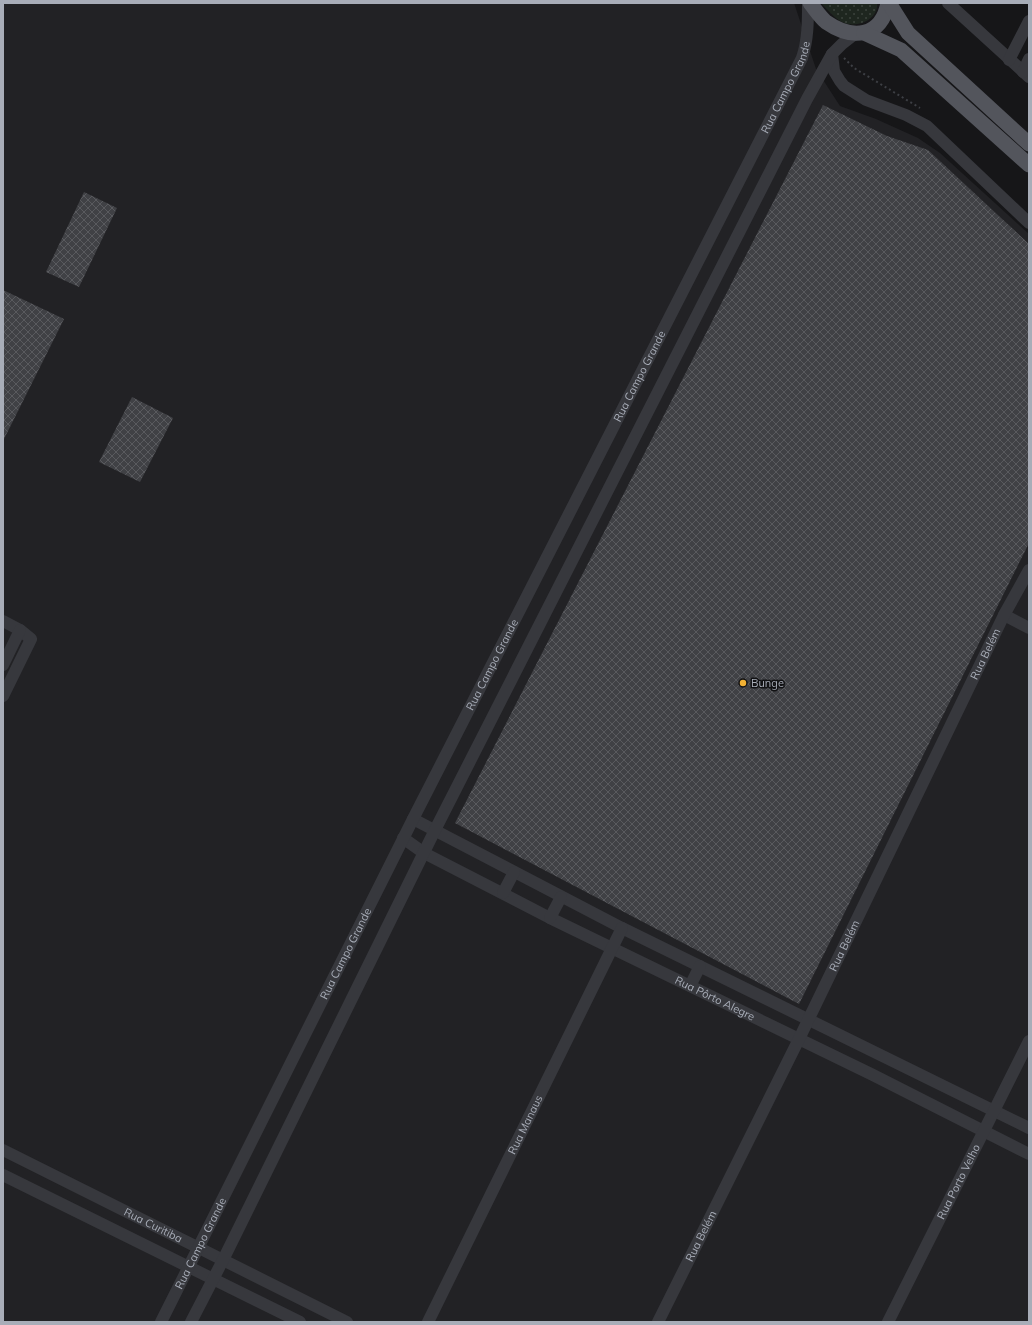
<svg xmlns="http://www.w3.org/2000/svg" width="1032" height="1325" font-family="Mulish,sans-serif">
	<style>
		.built { fill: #222225 }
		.green { fill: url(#green-dots) }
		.building { fill: url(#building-cross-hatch) }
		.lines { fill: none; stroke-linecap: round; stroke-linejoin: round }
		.path { stroke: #3d3f44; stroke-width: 2; stroke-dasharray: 2 3; stroke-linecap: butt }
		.minor { stroke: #37383d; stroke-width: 12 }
		.major { stroke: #53555c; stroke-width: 15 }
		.poi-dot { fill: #f2b134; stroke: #111113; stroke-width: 1.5 }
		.labels { text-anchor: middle; stroke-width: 3; stroke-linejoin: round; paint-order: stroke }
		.street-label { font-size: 11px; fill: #a8adb8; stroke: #111113 }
		.poi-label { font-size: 11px; fill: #a8adb8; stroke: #111113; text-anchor: start }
	</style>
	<defs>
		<pattern id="green-dots" width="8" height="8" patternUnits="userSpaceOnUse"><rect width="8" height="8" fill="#1e261f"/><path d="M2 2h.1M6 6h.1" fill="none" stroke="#3c433d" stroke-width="1.8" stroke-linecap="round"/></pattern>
		<pattern id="building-cross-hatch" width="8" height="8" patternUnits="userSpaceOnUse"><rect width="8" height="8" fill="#404145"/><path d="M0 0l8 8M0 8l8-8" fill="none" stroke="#595a5e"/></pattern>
	</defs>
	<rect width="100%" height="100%" fill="#161618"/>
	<!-- built -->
	<path class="built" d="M3,3H794L816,69L840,106L876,119L918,138L940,153L1029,234V1322H3Z"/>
	<!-- green -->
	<path class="green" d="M821,3H877C879,20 856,29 842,22C834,18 827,9 821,3Z"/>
	<!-- building -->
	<g class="building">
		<path d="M823,105L887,136L928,150L1029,244V543L799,1004L455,823Z"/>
		<path d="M84,192L117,208L79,287L46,272Z"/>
		<path d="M3,290L64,319L3,441Z"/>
		<path d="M132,397L173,418L140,482L99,462Z"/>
	</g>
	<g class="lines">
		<!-- path -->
		<path class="path" d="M844,58L854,68L920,108"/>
		<!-- minor -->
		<g class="minor">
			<path d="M948,3L1029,77"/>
			<path d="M832,54L834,71L840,81L844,86L866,100L906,115L927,126L1029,223"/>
			<path d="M1009,60L1029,21"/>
			<path d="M1023,72L1029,59"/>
			<path d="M1004,615L1029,628"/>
			<path d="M3,621L20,630L31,639L3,696"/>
			<path d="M3,665L20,630"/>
			<path d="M413,819L622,928L1029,1128"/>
			<path id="s1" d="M403,838L424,853L550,918L873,1075L1029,1154"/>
			<path d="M503,893L514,872"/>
			<path d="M550,918L561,897"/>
			<path d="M690,986L700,966"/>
			<path id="s2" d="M3,1150L347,1322"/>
			<path d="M3,1175L300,1322"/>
			<path id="s3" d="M161,1322L413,819L802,58C808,40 808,22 808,3"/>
			<path d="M191,1322L223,1260L435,830L807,99L832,54L842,44L856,33"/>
			<path id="s4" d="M428,1322L622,928"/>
			<path id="s5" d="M658,1322L799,1039L1004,615L1029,570"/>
			<path id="s6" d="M888,1322L1029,1041"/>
		</g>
		<!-- major -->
		<g class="major">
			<path d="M810,3C815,9 820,17 826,22C852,40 881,38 888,3"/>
			<path d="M889,3L908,33L1029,144"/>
			<path d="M864,33L901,50L1029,165"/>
		</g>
	</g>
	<!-- markers -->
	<circle class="poi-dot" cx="743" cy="683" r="4"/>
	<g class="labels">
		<!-- street labels -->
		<g class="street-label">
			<text dy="4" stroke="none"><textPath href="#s3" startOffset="1384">Rua Campo Grande</textPath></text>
			<text dy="4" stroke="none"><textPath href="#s3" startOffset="1060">Rua Campo Grande</textPath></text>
			<text dy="4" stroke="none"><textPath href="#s5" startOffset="744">Rua Belém</textPath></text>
			<text dy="4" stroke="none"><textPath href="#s3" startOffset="736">Rua Campo Grande</textPath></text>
			<text dy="4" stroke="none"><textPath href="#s5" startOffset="420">Rua Belém</textPath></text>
			<text dy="4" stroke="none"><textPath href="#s3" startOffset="412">Rua Campo Grande</textPath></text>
			<text dy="4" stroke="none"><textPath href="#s1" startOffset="351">Rua Pôrto Alegre</textPath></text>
			<text dy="4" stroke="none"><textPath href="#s4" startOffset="220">Rua Manaus</textPath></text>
			<text dy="4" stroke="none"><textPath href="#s6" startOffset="157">Rua Porto Velho</textPath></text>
			<text dy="4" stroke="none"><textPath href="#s2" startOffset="168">Rua Curitiba</textPath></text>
			<text dy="4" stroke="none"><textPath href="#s5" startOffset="96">Rua Belém</textPath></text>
			<text dy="4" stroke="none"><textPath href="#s3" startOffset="88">Rua Campo Grande</textPath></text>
		</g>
		<!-- poi labels -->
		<g class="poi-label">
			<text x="751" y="687">Bunge</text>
		</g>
	</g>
	<!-- border -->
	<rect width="1032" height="1325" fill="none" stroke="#a8adb8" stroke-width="8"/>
</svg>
